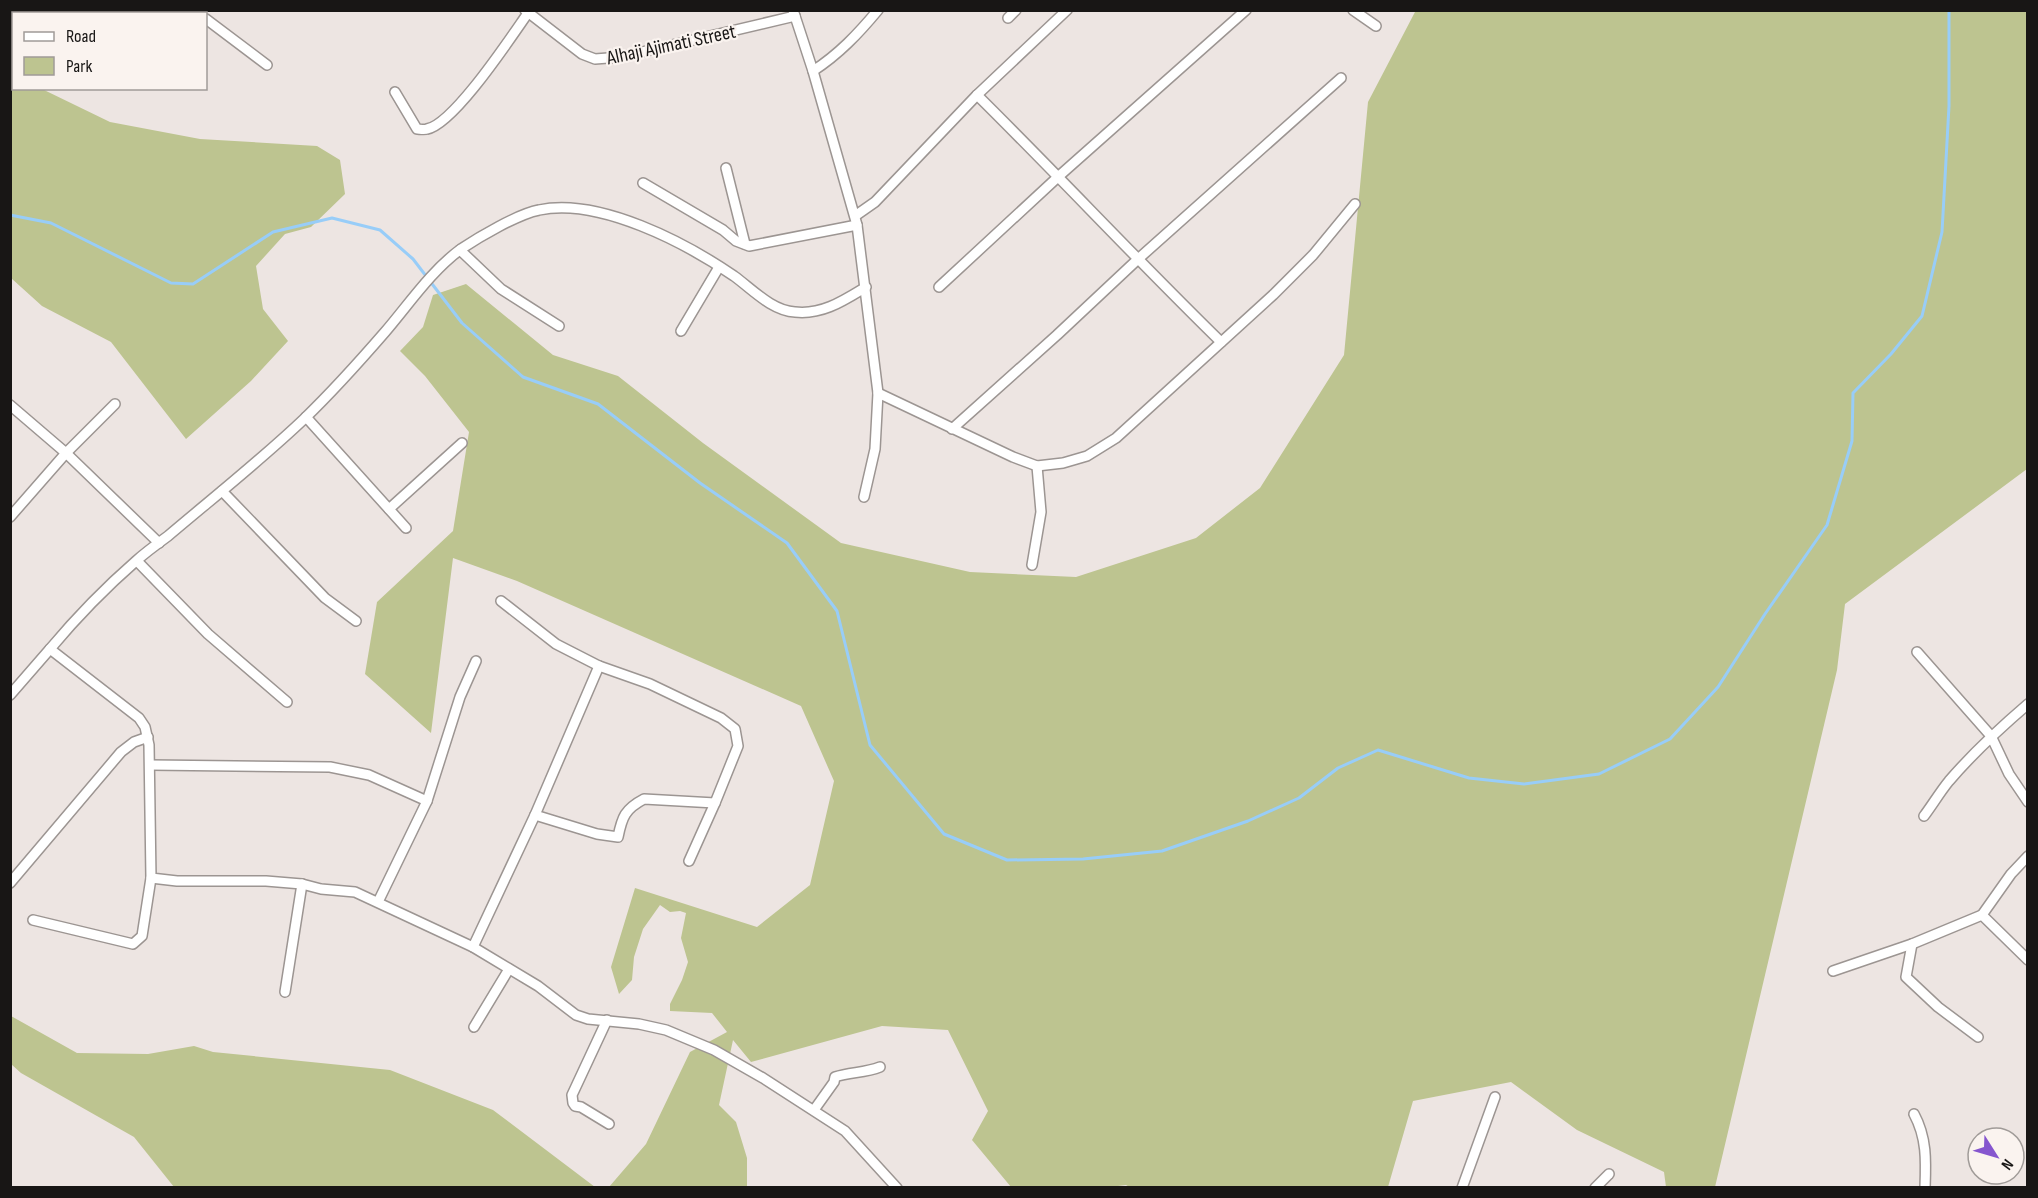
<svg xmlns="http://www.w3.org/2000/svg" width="2038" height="1198" font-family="'Sofia Sans Condensed',sans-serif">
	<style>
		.green { fill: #bdc490 }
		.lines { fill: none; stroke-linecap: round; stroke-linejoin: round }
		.stream { stroke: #98cdf8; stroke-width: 3 }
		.minor-casing { stroke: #9c9592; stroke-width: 12 }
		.minor { stroke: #fff; stroke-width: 9 }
		.labels { text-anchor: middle; stroke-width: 4.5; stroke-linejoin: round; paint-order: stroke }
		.street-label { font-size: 20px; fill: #181615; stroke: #faf3ef }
	</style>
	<rect width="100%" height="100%" fill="#ede5e2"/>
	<!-- green -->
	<g class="green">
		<path d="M1430,10L2027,11V469L1845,604L1837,670L1715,1187H1666L1664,1172L1577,1130L1511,1082L1413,1101L1388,1187L1131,1188L1126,1185L1102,1188L1011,1187L972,1140L988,1111L948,1030L882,1026L751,1062L733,1040L719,1105L736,1122L747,1158V1187H609L646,1144L690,1052L727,1032L712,1013L670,1011V1004L682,980L688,962L681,938L686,913L680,911L670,912L660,905L643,929L634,957L632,980L619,994L611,967L635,888L757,927L810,885L834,781L801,706L517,581L453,558L431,733L365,674L377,602L453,531L469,432L425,376L400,351L423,327L433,295L466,284L553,355L618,376L703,443L841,543L970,572L1076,577L1196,538L1260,488L1344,355L1368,102L1415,12Z"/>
		<path d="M11,73L13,75L14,88L42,89L110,122L200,139L317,146L340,160L345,194L311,227L285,234L256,266L263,309L288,341L251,381L186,439L111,342L42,306L11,278Z"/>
		<path d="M11,1016L77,1053L148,1054L194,1046L213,1052L390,1070L493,1110L595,1187H174L134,1137L21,1073L11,1064Z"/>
	</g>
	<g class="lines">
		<!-- stream -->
		<path class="stream" d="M10,215L51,223L171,283L193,284L273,232L332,218L380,230L413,259L462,323L523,377L598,404L700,483L787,543L837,611L870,745L944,834L1007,860L1083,859L1162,851L1248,821L1299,798L1338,768L1378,750L1469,778L1524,784L1599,774L1670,739L1718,687L1765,614L1827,525L1852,441L1853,393L1891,354L1922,316L1942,232L1949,106V10"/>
		<defs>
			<g id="minor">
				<path d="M194,10L198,14"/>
				<path d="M525,10L582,54L595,59L621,57L795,16"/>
				<path d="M793,10L813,71L857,225L878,393L875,449L864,497"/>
				<path d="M1353,10L1376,26"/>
				<path d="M139,14L142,10"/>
				<path d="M1008,18L1016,10"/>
				<path d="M206,19L267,65"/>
				<path d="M813,71C839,54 858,34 878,10"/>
				<path d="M395,92L417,129C419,129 425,130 427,129C454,124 511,37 528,13"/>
				<path d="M977,95C1059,176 1138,261 1221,342"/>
				<path d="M726,168L745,244"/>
				<path d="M643,183L723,230L736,241L749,246L857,225"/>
				<path d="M855,216L875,202L977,95L1067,10"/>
				<path d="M460,250L501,289L559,326"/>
				<path d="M866,287C843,301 822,315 795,312C772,311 752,289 734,276C686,243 599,197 539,210C518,214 479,237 461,249C431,271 409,304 385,332C359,362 332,392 304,419C261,460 214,497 168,536C157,544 146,552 136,561C105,588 76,618 50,649L139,718L145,727L149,745L151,878L177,881H266L302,884L321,889L355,892L473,947L538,986L576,1015L588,1019L639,1024L666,1030L714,1050L763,1078L845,1131L897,1188"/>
				<path d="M939,287L1059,176L1246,10"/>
				<path d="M681,331L719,267"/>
				<path d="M878,393L1013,457L1037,466L1063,463L1087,456L1116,438L1273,295L1313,255L1355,204"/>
				<path d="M10,405L66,453L159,543"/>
				<path d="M306,417L406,528"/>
				<path d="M952,429L1057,335L1137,260L1341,78"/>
				<path d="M222,491L325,598L356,621"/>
				<path d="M389,509L462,443"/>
				<path d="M10,517L66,453L115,404"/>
				<path d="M137,561L208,634L287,702"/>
				<path d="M1032,565L1041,512L1037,466"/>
				<path d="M501,601L556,644L599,666L650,684L721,718L735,729L738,746L715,803L689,861"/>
				<path d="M1917,652L1991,736L2009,774L2028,802"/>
				<path d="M10,695L50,649"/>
				<path d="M150,765L330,767L369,775L427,801"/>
				<path d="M535,815L597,834L618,837C622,817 625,809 644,799L715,803"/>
				<path d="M1924,816C1933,804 1940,792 1949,781C1973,753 2000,728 2028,704"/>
				<path d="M10,883L121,752L134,742L148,737"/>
				<path d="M378,902L427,801L460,697L476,661"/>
				<path d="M1982,915L2028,960"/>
				<path d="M33,920L133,944L142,936L151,878"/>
				<path d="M1912,944L1906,977L1938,1007L1978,1037"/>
				<path d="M473,947L535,815L599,666"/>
				<path d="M1833,971L1912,944L1982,915L2011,874L2028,856"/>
				<path d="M285,992L302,884"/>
				<path d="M607,1020L572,1095L573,1103L575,1106L581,1107L609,1124"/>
				<path d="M474,1027L509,969"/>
				<path d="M814,1110L834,1082L835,1077C850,1072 865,1073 880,1067"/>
				<path d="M1914,1114C1927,1138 1926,1161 1925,1188"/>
				<path d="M1462,1188L1495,1097"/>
				<path d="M1595,1188L1609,1174"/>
			</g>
		</defs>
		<!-- minor casing -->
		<use href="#minor" class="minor-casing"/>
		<!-- minor -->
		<use href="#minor" class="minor"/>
	</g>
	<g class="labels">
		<!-- street labels -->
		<g class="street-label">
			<text transform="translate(671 44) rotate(-12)" y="7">Alhaji Ajimati Street</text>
		</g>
	</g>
	<!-- border -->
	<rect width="2038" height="1198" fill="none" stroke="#181615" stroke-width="24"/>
	<!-- legend -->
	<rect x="12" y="12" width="195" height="78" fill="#faf3ef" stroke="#a09b98" stroke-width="1.5"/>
	<rect x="24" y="32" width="30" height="9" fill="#ffffff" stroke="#a09b98" stroke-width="1.5"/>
	<text x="66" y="42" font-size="18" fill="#181615">Road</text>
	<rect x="24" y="57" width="30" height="18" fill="#bdc490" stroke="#a09b98" stroke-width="1.5"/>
	<text x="66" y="72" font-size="18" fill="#181615">Park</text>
	<!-- north arrow -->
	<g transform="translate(1996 1156) rotate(127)"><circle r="28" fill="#faf3ef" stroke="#a09b98" stroke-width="1.5"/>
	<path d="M0-4.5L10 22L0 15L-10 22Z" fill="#8555ce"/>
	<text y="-9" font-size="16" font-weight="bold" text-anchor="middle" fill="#181615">N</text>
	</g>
</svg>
